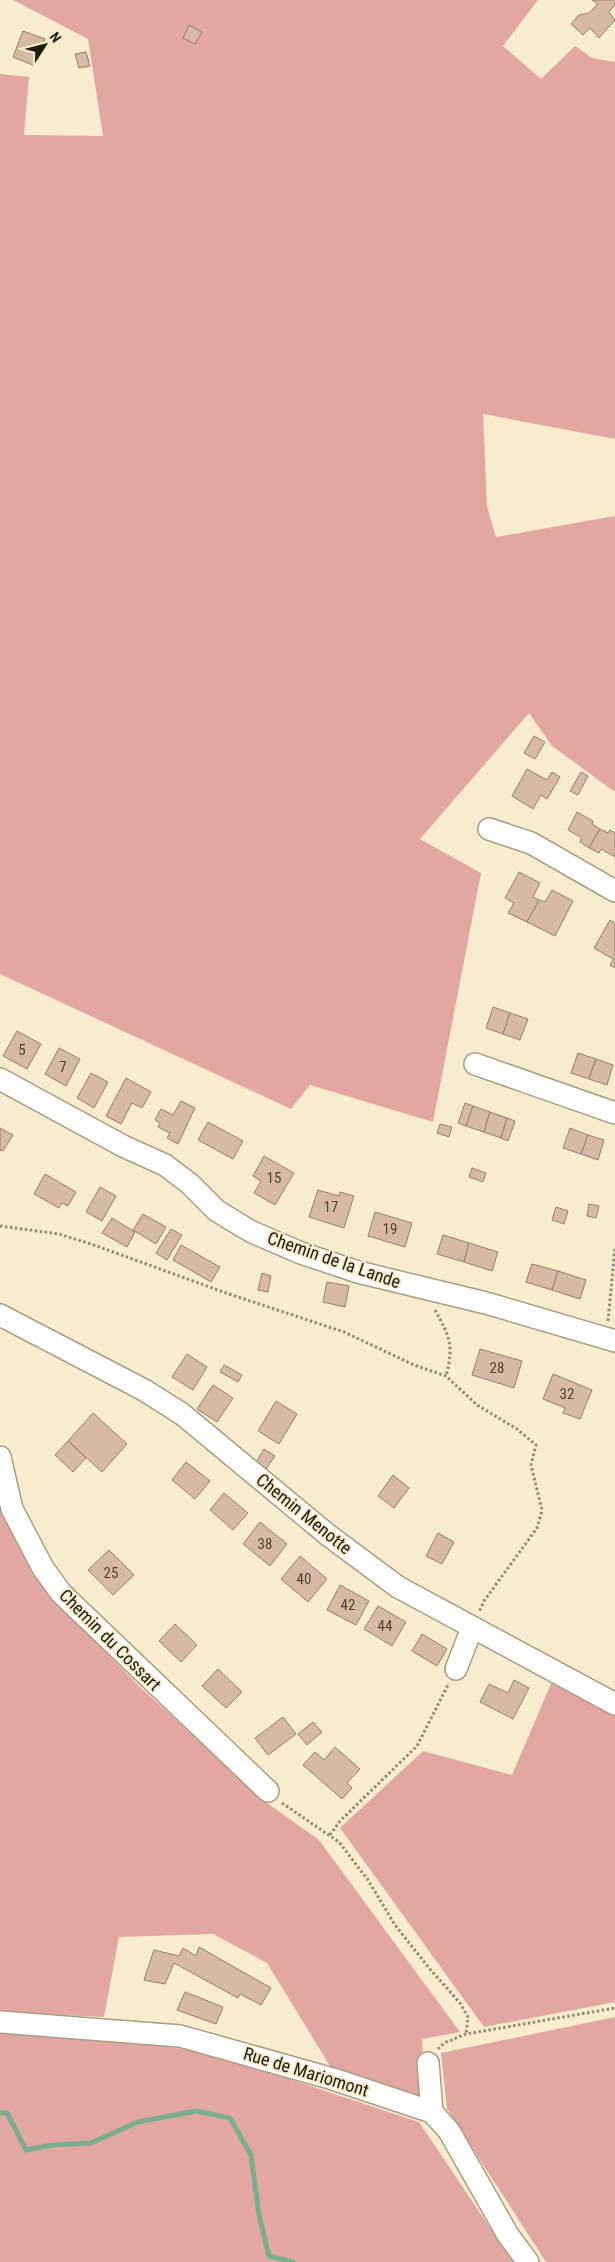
<svg xmlns="http://www.w3.org/2000/svg" width="615" height="2262" font-family="'Roboto Condensed',sans-serif">
	<style>
		.green { fill: #e3a7a3 }
		.lines { fill: none; stroke-linecap: round; stroke-linejoin: round }
		.stream { stroke: #7aae8f; stroke-width: 5 }
		.building { fill: #d6baa6; stroke: #987e6b }
		.minor-casing { stroke: #a89e81; stroke-width: 24 }
		.path { stroke: #928a74; stroke-width: 3; stroke-dasharray: 2.5 2.5; stroke-linecap: butt }
		.minor { stroke: #fff; stroke-width: 21 }
		.labels { text-anchor: middle; stroke-width: 4; stroke-linejoin: round; paint-order: stroke }
		.number-label { font-size: 15px; fill: #4e4436 }
		.street-label { font-size: 18px; fill: #201c10; stroke: #f7eccd }
	</style>
	<rect width="100%" height="100%" fill="#f7eccd"/>
	<!-- green -->
	<g class="green">
		<path d="M13,0H538L503,46L541,79L575,46L592,58L615,62V439L483,414L487,506L496,537L615,516V792L552,746L529,713L420,839L481,873L433,1122L310,1085L291,1109L0,974V74L29,77L24,135L103,136L88,39Z"/>
		<path d="M0,1499L61,1607L138,1685L263,1800L319,1840L460,2032L422,2039L426,2100L333,2071L267,1963L213,1934L119,1937L104,2017L0,2012Z"/>
		<path d="M553,1679L615,1713V2002L484,2027L340,1828L423,1751L512,1775Z"/>
		<path d="M615,2017V2262H546L447,2109L441,2053Z"/>
		<path d="M0,2028L57,2031L211,2053L419,2122L513,2262H0Z"/>
	</g>
	<g class="lines">
		<!-- stream -->
		<path class="stream" d="M0,2113H7L26,2150L53,2145L91,2143L138,2122L196,2111L230,2118L251,2155L259,2215L269,2256L293,2262"/>
	</g>
	<!-- building -->
	<g class="building">
		<path d="M592,0H615V5L609,12L615,20L599,38L590,28L583,35L571,24L579,15L589,13L598,4Z"/>
		<path d="M189,25L202,32L195,44L183,38Z"/>
		<path d="M23,31L45,39L35,66L13,57Z"/>
		<path d="M86,52L90,66L79,68L75,54Z"/>
		<path d="M534,736L545,742L535,759L524,753Z"/>
		<path d="M527,769L547,780L552,772L560,777L547,799L541,795L533,809L512,796Z"/>
		<path d="M581,772L588,776L578,795L570,791Z"/>
		<path d="M577,812L593,821L592,824L600,829L589,848L580,842L582,838L568,830Z"/>
		<path d="M600,829L608,833L610,830L615,833V857L601,849L599,853L589,848Z"/>
		<path d="M519,872L540,883L533,897L539,900L527,922L508,913L514,903L505,898Z"/>
		<path d="M552,890L573,901L555,936L527,922L539,900L545,902Z"/>
		<path d="M610,920L615,923V968L610,965L613,959L594,948Z"/>
		<path d="M493,1007L510,1013L503,1034L486,1028Z"/>
		<path d="M510,1013L528,1019L520,1040L503,1034Z"/>
		<path d="M17,1031L41,1044L27,1069L3,1056Z"/>
		<path d="M59,1048L80,1059L66,1086L45,1074Z"/>
		<path d="M578,1053L596,1059L589,1079L571,1073Z"/>
		<path d="M596,1059L613,1065L607,1085L589,1079Z"/>
		<path d="M91,1073L108,1082L94,1108L77,1098Z"/>
		<path d="M126,1078L151,1092L142,1108L132,1103L121,1124L106,1116Z"/>
		<path d="M181,1101L195,1108L178,1144L167,1138L170,1133L158,1127L160,1123L155,1120L161,1109L173,1115Z"/>
		<path d="M465,1103L473,1106L466,1126L458,1123Z"/>
		<path d="M473,1106L490,1112L484,1132L466,1126Z"/>
		<path d="M490,1112L507,1118L501,1138L484,1132Z"/>
		<path d="M507,1118L515,1121L508,1141L501,1138Z"/>
		<path d="M208,1122L243,1141L233,1159L198,1140Z"/>
		<path d="M440,1124L452,1127L449,1137L437,1133Z"/>
		<path d="M0,1128L13,1135L3,1151L0,1150Z"/>
		<path d="M570,1128L588,1135L581,1154L563,1148Z"/>
		<path d="M588,1135L604,1140L598,1160L581,1154Z"/>
		<path d="M264,1156L294,1173L275,1205L254,1193L261,1181L253,1176Z"/>
		<path d="M472,1168L486,1173L483,1182L469,1177Z"/>
		<path d="M45,1174L76,1192L68,1206L62,1203L59,1208L34,1194Z"/>
		<path d="M100,1187L116,1196L102,1221L86,1212Z"/>
		<path d="M318,1190L339,1196L340,1192L354,1196L344,1228L309,1217Z"/>
		<path d="M589,1204L599,1206L596,1218L587,1216Z"/>
		<path d="M556,1207L568,1211L564,1224L552,1220Z"/>
		<path d="M375,1212L412,1223L405,1247L368,1236Z"/>
		<path d="M143,1214L166,1227L156,1244L133,1230Z"/>
		<path d="M112,1218L135,1232L127,1247L102,1233Z"/>
		<path d="M171,1229L182,1235L167,1260L156,1253Z"/>
		<path d="M443,1235L469,1243L464,1262L437,1254Z"/>
		<path d="M469,1243L498,1252L492,1271L464,1262Z"/>
		<path d="M181,1245L220,1267L211,1282L173,1260Z"/>
		<path d="M532,1264L558,1271L552,1290L526,1282Z"/>
		<path d="M558,1271L586,1280L580,1299L552,1290Z"/>
		<path d="M262,1273L271,1276L268,1292L258,1290Z"/>
		<path d="M327,1282L349,1286L345,1307L323,1302Z"/>
		<path d="M480,1349L522,1361L514,1388L472,1375Z"/>
		<path d="M187,1354L207,1367L193,1390L172,1377Z"/>
		<path d="M224,1365L242,1375L238,1382L220,1372Z"/>
		<path d="M553,1374L592,1390L580,1419L563,1413L565,1408L543,1399Z"/>
		<path d="M213,1385L233,1398L217,1422L197,1409Z"/>
		<path d="M276,1401L297,1414L279,1444L258,1431Z"/>
		<path d="M93,1413L127,1444L102,1472L68,1441Z"/>
		<path d="M68,1441L86,1458L73,1472L55,1455Z"/>
		<path d="M264,1449L275,1456L264,1472L254,1466Z"/>
		<path d="M186,1462L210,1481L195,1499L172,1480Z"/>
		<path d="M393,1475L409,1488L394,1508L378,1496Z"/>
		<path d="M224,1493L248,1513L233,1530L210,1510Z"/>
		<path d="M260,1522L287,1544L270,1566L243,1544Z"/>
		<path d="M438,1533L454,1542L442,1564L426,1556Z"/>
		<path d="M109,1550L134,1575L113,1595L88,1570Z"/>
		<path d="M300,1556L327,1579L308,1602L281,1579Z"/>
		<path d="M340,1585L369,1601L356,1625L327,1610Z"/>
		<path d="M378,1606L406,1622L392,1646L364,1629Z"/>
		<path d="M175,1624L197,1645L181,1662L159,1641Z"/>
		<path d="M422,1634L447,1649L437,1666L412,1651Z"/>
		<path d="M218,1669L242,1692L226,1708L202,1686Z"/>
		<path d="M514,1680L529,1688L513,1719L480,1702L489,1684L508,1693Z"/>
		<path d="M283,1717L296,1734L268,1755L255,1738Z"/>
		<path d="M313,1722L322,1732L307,1745L298,1734Z"/>
		<path d="M335,1747L360,1769L347,1783L352,1788L342,1799L303,1765L315,1752L324,1760Z"/>
		<path d="M199,1947L271,1988L261,2005L240,1994L238,1998L174,1963L165,1984L144,1980L154,1950L179,1956L183,1948L196,1956Z"/>
		<path d="M185,1992L223,2007L216,2024L177,2010Z"/>
	</g>
	<g class="lines">
		<defs>
			<g id="minor">
				<path d="M489,829L531,843L615,891"/>
				<path d="M475,1064L615,1113"/>
				<path d="M0,1079L123,1146L165,1165L190,1184L217,1211L252,1232L301,1253L358,1272L486,1303L615,1341"/>
				<path d="M0,1315L144,1390L182,1414L328,1535L398,1587L615,1704"/>
				<path d="M0,1457L12,1509L43,1568L61,1593L268,1791"/>
				<path d="M456,1669L472,1628"/>
				<path d="M0,2022L180,2036L333,2079L432,2112L449,2131L508,2235L528,2262"/>
				<path d="M428,2063L432,2112"/>
			</g>
		</defs>
		<!-- minor casing -->
		<use href="#minor" class="minor-casing"/>
		<!-- path -->
		<g class="path">
			<path d="M0,1226L59,1234L91,1244L229,1294L344,1332L414,1365L446,1376L477,1405L517,1429L536,1445L531,1465L542,1510L537,1528L484,1601L479,1612"/>
			<path d="M435,1310C450,1337 454,1346 446,1376"/>
			<path d="M608,1321L615,1247"/>
			<path d="M282,1803L339,1842L368,1880L395,1925L429,1968L460,2003L468,2017L466,2034"/>
			<path d="M330,1835L340,1821L417,1746L449,1683"/>
			<path d="M438,2049L444,2043L466,2034L615,2008"/>
		</g>
		<!-- minor -->
		<use href="#minor" class="minor"/>
	</g>
	<g class="labels">
		<!-- number labels -->
		<g class="number-label">
			<text x="22" y="1055">5</text>
			<text x="63" y="1072">7</text>
			<text x="274" y="1183">15</text>
			<text x="331" y="1212">17</text>
			<text x="390" y="1234">19</text>
			<text x="497" y="1373">28</text>
			<text x="567" y="1399">32</text>
			<text x="265" y="1549">38</text>
			<text x="111" y="1578">25</text>
			<text x="304" y="1584">40</text>
			<text x="348" y="1610">42</text>
			<text x="385" y="1631">44</text>
		</g>
		<!-- street labels -->
		<g class="street-label">
			<text transform="translate(334 1260) rotate(19)" y="6">Chemin de la Lande</text>
			<text transform="translate(304 1514) rotate(39)" y="6">Chemin Menotte</text>
			<text transform="translate(110 1640) rotate(45)" y="6">Chemin du Cossart</text>
			<text transform="translate(306 2072) rotate(17)" y="6">Rue de Mariomont</text>
		</g>
	</g>
	<!-- north arrow -->
	<g transform="translate(45 45) rotate(54)" stroke="#f7eccd" stroke-width="4" paint-order="stroke">
	<path d="M0-4L9 19L0 12L-9 19Z" fill="#201c10"/>
	<text y="-8" font-size="14" font-weight="bold" text-anchor="middle" fill="#201c10">N</text>
	</g>
</svg>
